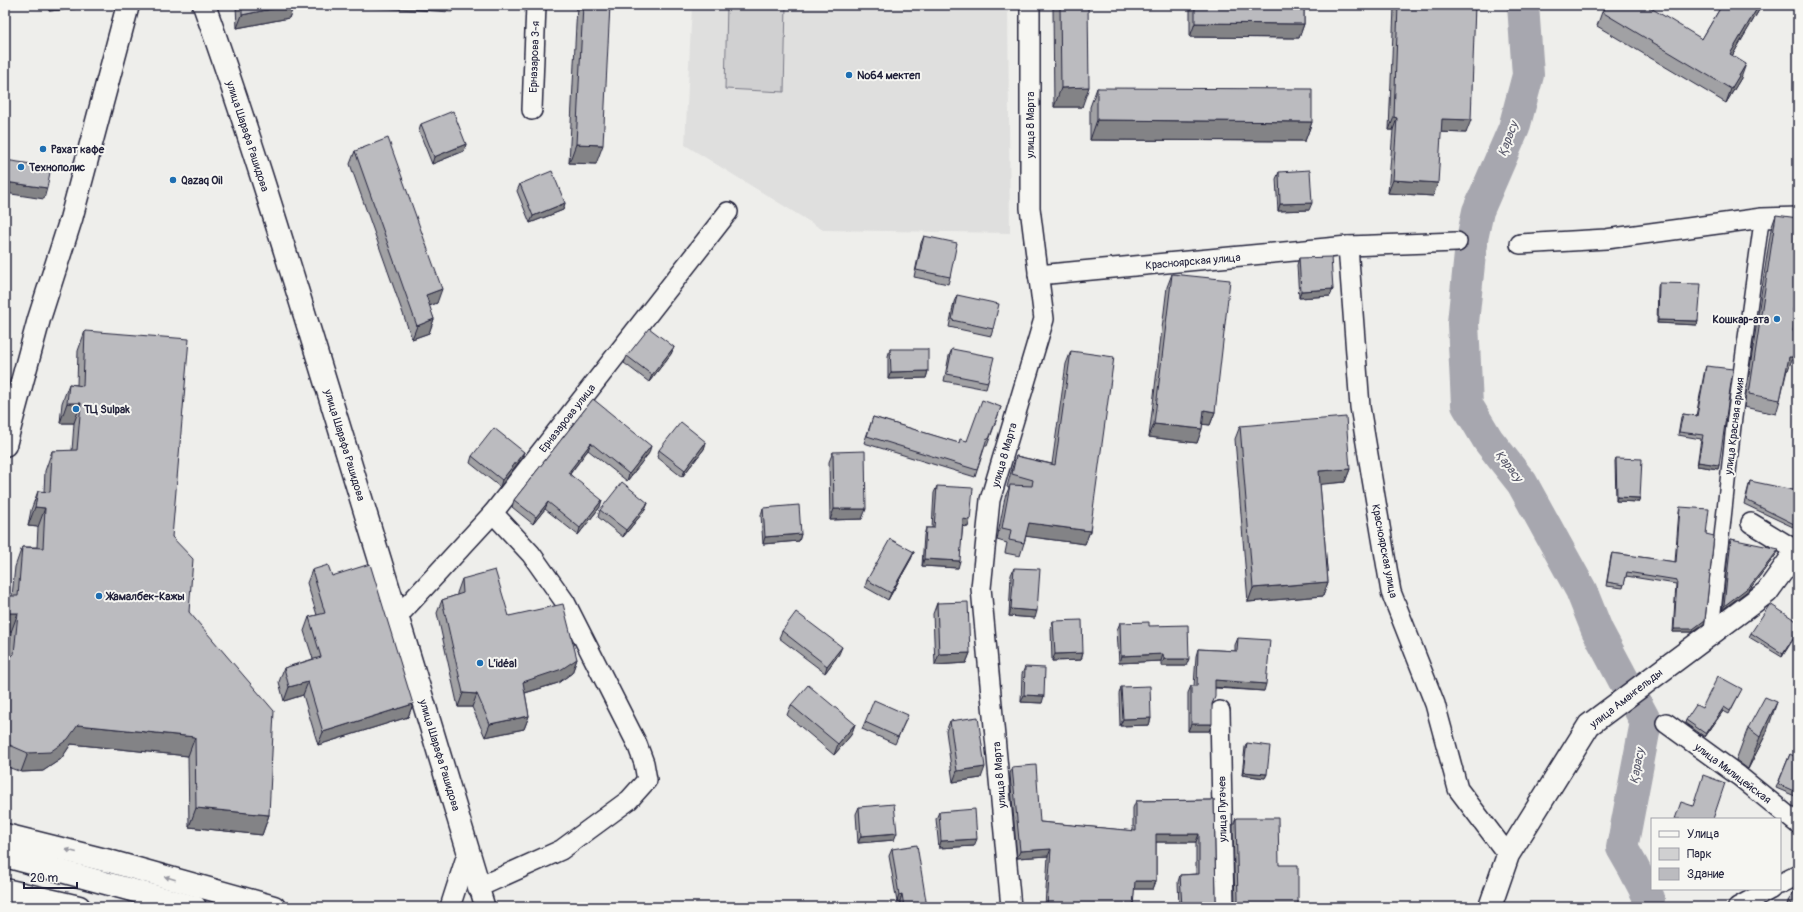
<svg xmlns="http://www.w3.org/2000/svg" width="1803" height="912" font-family="Pangolin,sans-serif">
	<style>
		.built { fill: #dfdfde }
		.green { fill: #d0d0d1; stroke: #797986 }
		.lines { fill: none; stroke-linecap: round; stroke-linejoin: round }
		.river { stroke: #a7a7af; stroke-width: 32 }
		.pedestrian-casing { stroke: #22223b; stroke-width: 17 }
		.minor-casing { stroke: #22223b; stroke-width: 22 }
		.tertiary-casing { stroke: #22223b; stroke-width: 25 }
		.secondary-casing { stroke: #22223b; stroke-width: 25 }
		.pedestrian { stroke: #f6f6f2; stroke-width: 14 }
		.minor { stroke: #f6f6f2; stroke-width: 19 }
		.tertiary { stroke: #f6f6f2; stroke-width: 22 }
		.secondary { stroke: #f6f6f2; stroke-width: 22 }
		.wall { fill: #a1a1a4; stroke: #22223b }
		.shaded-wall { fill: #838386; stroke: #22223b }
		.building { fill: #bbbbbf; stroke: #22223b }
		.oneway { fill: #9797a0 }
		.poi-dot { fill: #1f6fb2; stroke: #f6f6f2; stroke-width: 1.5 }
		.labels { text-anchor: middle; stroke-width: 4; stroke-linejoin: round; paint-order: stroke }
		.street-label { font-size: 11px; fill: #22223b; stroke: #f6f6f2 }
		.poi-label { font-size: 11px; font-weight: bold; fill: #22223b; stroke: #f6f6f2; text-anchor: start }
		.water-label { font-size: 12px; font-style: italic; fill: #575769; stroke: #f6f6f2 }
	</style>
	<rect width="100%" height="100%" fill="#eeeeeb"/>
	<filter id="ink" filterUnits="userSpaceOnUse"><feTurbulence type="fractalNoise" baseFrequency=".025" numOctaves="2"/><feDisplacementMap in="SourceGraphic" scale="8" xChannelSelector="R" yChannelSelector="G"/><feConvolveMatrix kernelMatrix="1 2 1 2 8 2 1 2 1" color-interpolation-filters="sRGB"/></filter>
	<g filter="url(#ink)">
		<!-- built -->
		<path class="built" d="M692,5H1008L1010,233L823,230L685,145Z"/>
		<!-- green -->
		<path class="green" d="M727,5H786L784,92L725,89Z"/>
		<g class="lines">
			<!-- river -->
			<path class="river" d="M1523,5L1528,75L1514,128L1478,211L1471,244L1463,323L1467,405L1488,440L1522,483L1581,590L1597,630L1646,722L1622,848L1633,867L1649,898L1647,907"/>
			<defs>
				<path id="pedestrian" d="M1711,635L1734,421L1762,218"/>
				<g id="minor">
					<path d="M532,110L536,5"/>
					<path d="M1520,244L1606,239L1762,218L1798,217"/>
					<path d="M1348,246L1360,407L1391,592L1435,704L1458,789L1508,855"/>
					<path d="M1038,275L1348,246L1457,242"/>
					<path d="M1751,523L1797,551"/>
					<path d="M398,616L493,513L728,212"/>
					<path d="M1220,711L1224,907"/>
					<path d="M1666,723L1739,776L1798,824"/>
					<path d="M1780,884L1798,875"/>
					<path d="M450,907L468,851"/>
					<path d="M485,907L479,887L561,850L629,800L647,780L644,763L637,744L565,602L531,554L493,513"/>
					<path d="M1011,907L981,588L990,500L1044,319L1030,208V5"/>
					<path d="M1738,907L1771,889"/>
				</g>
				<path id="tertiary" d="M1490,907L1508,855L1589,725L1767,592L1798,549"/>
				<g id="secondary">
					<path d="M204,5C244,117 279,231 314,345C370,525 425,706 479,887"/>
					<path d="M5,445L39,319L71,219L128,5"/>
					<path d="M5,835L109,861L274,907"/>
					<path d="M5,856L195,907"/>
					<path d="M5,890L79,907"/>
				</g>
			</defs>
			<!-- pedestrian casing -->
			<use href="#pedestrian" class="pedestrian-casing"/>
			<!-- minor casing -->
			<use href="#minor" class="minor-casing"/>
			<!-- tertiary casing -->
			<use href="#tertiary" class="tertiary-casing"/>
			<!-- secondary casing -->
			<use href="#secondary" class="secondary-casing"/>
			<!-- pedestrian -->
			<use href="#pedestrian" class="pedestrian"/>
			<!-- minor -->
			<use href="#minor" class="minor"/>
			<!-- tertiary -->
			<use href="#tertiary" class="tertiary"/>
			<!-- secondary -->
			<use href="#secondary" class="secondary"/>
		</g>
		<!-- wall -->
		<g class="wall">
			<path d="M48,5H93V7L49,11Z"/>
			<path d="M236,5H294L289,18L237,28Z"/>
			<path d="M577,5H610L596,164L569,163Z"/>
			<path d="M1054,5H1088L1082,107H1054L1053,8Z"/>
			<path d="M1190,5H1304V24L1299,38L1190,37Z"/>
			<path d="M1394,5H1475L1466,133L1441,132L1433,196L1388,193L1393,130H1389L1394,7Z"/>
			<path d="M1722,5H1762L1732,56L1741,78L1726,103L1597,26L1602,12L1702,39Z"/>
			<path d="M1097,88L1312,122L1305,141L1090,140V107Z"/>
			<path d="M421,124L466,144L464,151L432,164L419,131Z"/>
			<path d="M355,151L437,303L429,306L434,319L429,333L412,339L350,164Z"/>
			<path d="M1279,172L1309,210L1278,211L1276,179Z"/>
			<path d="M520,184L565,203L563,210L530,223L517,191Z"/>
			<path d="M1776,215L1796,290L1793,311V331L1788,370H1787L1780,400L1776,414L1744,407L1771,229Z"/>
			<path d="M924,236L950,277L948,284L914,277L921,243Z"/>
			<path d="M1299,258L1333,289L1330,296L1299,298L1297,265Z"/>
			<path d="M1172,274L1215,412L1210,425L1203,424L1197,443L1149,437L1167,287Z"/>
			<path d="M1659,283L1698,321L1697,325L1657,323L1658,287Z"/>
			<path d="M957,295L993,329L991,336L949,327L954,302Z"/>
			<path d="M85,331L172,537L189,612L269,815L262,835L189,827L188,756L71,744L61,759L43,771L21,772L5,766V662L8,659L11,632L12,596L15,567L22,547H37L38,527L28,526L31,510L38,491L44,492L45,471L52,451H72L74,423H60L62,403L69,384L77,385L78,351Z"/>
			<path d="M674,347L671,354L649,382L624,363L627,356Z"/>
			<path d="M890,349L928,371L926,378L888,379V356Z"/>
			<path d="M952,349L988,382L986,389L944,381L949,356Z"/>
			<path d="M1071,351L1090,531L1085,544L1026,536L1024,543L1020,556L1005,553L1007,543L997,540L1005,497L1009,488L1007,487L1012,468L1016,456L1052,464L1066,364Z"/>
			<path d="M1706,366L1719,465L1718,469L1697,466L1701,439L1678,435L1681,417L1683,414L1696,416L1705,369Z"/>
			<path d="M593,399L649,453L627,481L588,450L570,474L600,507L578,535L545,509L533,524L512,507L514,500Z"/>
			<path d="M1001,407L987,446H985L975,477L864,443L873,417L958,443L967,441Z"/>
			<path d="M1240,426L1350,469L1345,482L1320,484L1328,582L1323,596L1248,602L1235,439Z"/>
			<path d="M706,442L704,449L682,477L657,457L659,450Z"/>
			<path d="M524,452L521,459L500,487L470,463L472,456Z"/>
			<path d="M833,452L862,519L830,520L829,462Z"/>
			<path d="M1616,458L1640,498L1638,502L1616,501L1615,461Z"/>
			<path d="M1750,481L1798,511L1793,527L1744,504Z"/>
			<path d="M937,486L968,527L963,526L958,568L922,566L924,535L926,528H932L934,493Z"/>
			<path d="M648,503L645,510L623,537L598,517L600,510Z"/>
			<path d="M1680,507L1706,534L1704,624L1692,632H1673L1676,584L1626,576L1623,588L1606,586L1611,556L1612,553L1675,562L1679,511Z"/>
			<path d="M763,508L801,534L799,541L763,544L761,515Z"/>
			<path d="M1731,539L1778,552L1749,590L1722,610L1729,543Z"/>
			<path d="M914,552L911,559L888,600L865,587L867,580Z"/>
			<path d="M1014,568L1035,618L1009,616L1011,575Z"/>
			<path d="M312,570L332,576L413,704L408,717L318,745L303,695L284,701L279,682L284,668L313,659L304,631L309,617L317,615L307,583Z"/>
			<path d="M462,579L509,616L577,659L572,673L558,683L525,693L529,716L524,729L485,737L472,707H458L437,613L442,600L457,595V593Z"/>
			<path d="M937,603L970,653L966,663L935,665L933,614Z"/>
			<path d="M1053,621L1083,653L1081,660L1052,661L1051,628Z"/>
			<path d="M1798,622L1782,657L1749,637L1751,633Z"/>
			<path d="M1120,623L1149,626L1186,666H1161V661L1119,663L1117,630Z"/>
			<path d="M782,631L839,654L825,673L779,638Z"/>
			<path d="M1238,638L1264,691L1215,688L1212,705L1209,731H1188V693L1191,686H1194L1196,656L1198,649L1235,651V645Z"/>
			<path d="M1025,667L1042,703L1021,702L1022,674Z"/>
			<path d="M1121,687L1151,718L1149,725L1120,726L1119,694Z"/>
			<path d="M1740,692L1729,714L1723,711L1705,737L1685,723L1686,720L1702,708Z"/>
			<path d="M791,705L855,724L851,735L834,755L787,715Z"/>
			<path d="M950,721L981,778L953,782L946,731Z"/>
			<path d="M865,722H905L895,744L862,729Z"/>
			<path d="M1748,728L1766,734L1748,769L1736,760Z"/>
			<path d="M1247,743L1267,774L1265,778L1242,775L1245,747Z"/>
			<path d="M1790,754L1798,788L1795,796L1776,788Z"/>
			<path d="M1012,767L1040,822L1133,831V808L1136,801L1214,800L1216,900L1218,905L1219,907H1179L1178,882L1180,875L1196,874V842H1156V881L1153,889H1134L1133,907H1045L1048,856L1017,858L1010,774Z"/>
			<path d="M859,807L894,840L858,843L856,814Z"/>
			<path d="M939,812L974,846L939,848L936,819Z"/>
			<path d="M1236,818L1279,865L1235,906L1233,826Z"/>
			<path d="M892,849L927,907H901L900,901L897,902L889,856Z"/>
			<path d="M1788,901L1798,907H1790L1787,905Z"/>
		</g>
		<!-- shaded-wall -->
		<g class="shaded-wall">
			<path d="M51,5H93V7L49,11Z"/>
			<path d="M291,5H294L289,18L237,28L242,15Z"/>
			<path d="M363,5H454L452,12L362,7Z"/>
			<path d="M1759,5H1762L1725,68L1730,54Z"/>
			<path d="M1195,23L1304,24L1299,38L1190,37Z"/>
			<path d="M1746,64L1741,78L1726,103L1731,89Z"/>
			<path d="M1089,87L1082,107H1054L1061,88Z"/>
			<path d="M1394,117L1397,118L1393,130H1389Z"/>
			<path d="M1442,119L1471,120L1466,133L1437,132Z"/>
			<path d="M1097,120L1312,122L1305,141L1090,140Z"/>
			<path d="M466,144L464,151L432,164L434,157Z"/>
			<path d="M576,144L603,145L596,164L569,163Z"/>
			<path d="M1393,180L1438,183L1433,196L1388,193Z"/>
			<path d="M5,182L47,188L44,199L5,193Z"/>
			<path d="M565,203L563,210L530,223L533,216Z"/>
			<path d="M1312,203L1309,210L1278,211L1280,204Z"/>
			<path d="M1798,277V291L1793,290Z"/>
			<path d="M442,289L437,303L421,309L426,295Z"/>
			<path d="M1333,289L1330,296L1299,298L1301,291Z"/>
			<path d="M434,319L429,333L412,339L417,326Z"/>
			<path d="M1658,320L1698,321L1697,325L1657,323Z"/>
			<path d="M674,347L671,354L649,382L652,375Z"/>
			<path d="M1789,357H1793L1788,370L1784,371Z"/>
			<path d="M928,371L926,378L888,379L891,372Z"/>
			<path d="M67,403H81L74,423H60Z"/>
			<path d="M1204,410L1215,412L1210,425L1199,424Z"/>
			<path d="M1154,424L1202,429L1197,443L1149,437Z"/>
			<path d="M706,442L704,449L682,477L685,470Z"/>
			<path d="M591,443L588,450L565,480L568,473Z"/>
			<path d="M651,446L649,453L627,481L629,474Z"/>
			<path d="M524,452L521,459L500,487L502,480Z"/>
			<path d="M1698,462L1719,465L1718,469L1697,466Z"/>
			<path d="M1350,469L1345,482L1314,485L1319,471Z"/>
			<path d="M1617,497L1640,498L1638,502L1616,501Z"/>
			<path d="M602,500L600,507L578,535L580,528Z"/>
			<path d="M548,502L545,509L533,524L536,517Z"/>
			<path d="M648,503L645,510L623,537L626,530Z"/>
			<path d="M35,507L45,508L38,527L28,526Z"/>
			<path d="M834,509H866L862,519L830,520Z"/>
			<path d="M963,519L970,520L968,527L961,526Z"/>
			<path d="M1029,523L1090,531L1085,544L1024,536Z"/>
			<path d="M801,534L799,541L763,544L765,537Z"/>
			<path d="M1779,549L1778,552L1749,590L1722,610L1724,606Z"/>
			<path d="M914,552L911,559L888,600L891,593Z"/>
			<path d="M924,559L960,561L958,568L922,566Z"/>
			<path d="M1328,582L1323,596L1248,602L1253,588Z"/>
			<path d="M1011,609L1037,611L1035,618L1009,616Z"/>
			<path d="M5,613H18L11,632H5Z"/>
			<path d="M1705,620L1704,624L1692,632H1673L1674,629Z"/>
			<path d="M1798,630V632L1782,657L1783,654Z"/>
			<path d="M842,647L839,654L825,673L827,666Z"/>
			<path d="M970,653L966,663L935,665L939,654Z"/>
			<path d="M1083,653L1081,660L1052,661L1055,654Z"/>
			<path d="M1163,654L1161,661L1119,663L1121,656Z"/>
			<path d="M577,659L572,673L558,683L518,695L523,682Z"/>
			<path d="M1164,659H1189L1186,666H1161Z"/>
			<path d="M1215,680L1266,684L1264,691L1212,687Z"/>
			<path d="M308,682L303,695L284,701L289,687Z"/>
			<path d="M463,693L477,694L472,707H458Z"/>
			<path d="M1024,695L1044,696L1042,703L1021,702Z"/>
			<path d="M1777,702L1766,734L1748,769L1760,737Z"/>
			<path d="M413,704L408,717L318,745L323,732Z"/>
			<path d="M1724,707L1723,711L1705,737L1706,734Z"/>
			<path d="M529,716L524,729L485,737L490,724Z"/>
			<path d="M1151,718L1149,725L1120,726L1123,719Z"/>
			<path d="M855,724L851,735L834,755L838,744Z"/>
			<path d="M1191,724H1212L1209,731H1188Z"/>
			<path d="M78,725L195,737L188,756L71,744L61,759L43,771L21,772L28,753Z"/>
			<path d="M985,767L981,778L953,782L957,771Z"/>
			<path d="M1243,772L1267,774L1265,778L1242,775Z"/>
			<path d="M196,808L269,815L262,835L189,827Z"/>
			<path d="M897,833L894,840L858,843L861,836Z"/>
			<path d="M1156,834H1199L1196,842H1153Z"/>
			<path d="M977,839L974,846L939,848L941,841Z"/>
			<path d="M1051,849L1048,856L1017,858L1020,851Z"/>
			<path d="M1135,881H1156L1153,889H1132Z"/>
			<path d="M902,894L900,901L897,902L899,895Z"/>
		</g>
		<!-- building -->
		<g class="building">
			<path d="M242,5H291L242,15Z"/>
			<path d="M583,5H610L603,145L576,144Z"/>
			<path d="M1060,5H1088L1089,87L1061,88Z"/>
			<path d="M1195,5H1304V24L1195,23Z"/>
			<path d="M1398,5H1475L1471,120L1442,119L1438,183L1393,180L1397,118L1394,117Z"/>
			<path d="M1606,5H1646L1702,39L1722,5H1759L1730,54L1746,64L1731,89L1602,12Z"/>
			<path d="M1097,88L1312,89V122L1097,120Z"/>
			<path d="M453,111L466,144L434,157L421,124Z"/>
			<path d="M388,138L442,289L426,295L434,319L417,326L355,151Z"/>
			<path d="M5,160L51,167L47,188L5,182Z"/>
			<path d="M1310,170L1312,203L1280,204L1279,172Z"/>
			<path d="M552,171L565,203L533,216L520,184Z"/>
			<path d="M1776,215L1798,218V277L1793,311L1796,314L1793,331L1797,334L1793,357H1789L1780,400L1749,394Z"/>
			<path d="M924,236L957,243L950,277L916,270Z"/>
			<path d="M1331,257L1333,289L1301,291L1299,258Z"/>
			<path d="M1172,274L1230,280L1215,412L1204,410L1202,429L1154,424Z"/>
			<path d="M1659,283L1701,284L1698,321L1658,320Z"/>
			<path d="M957,295L999,304L993,329L952,320Z"/>
			<path d="M649,328L674,347L652,375L627,356Z"/>
			<path d="M85,331L189,339L172,537L193,559L189,612L274,711L269,815L196,808L195,737L78,725L68,739L50,752L28,753L5,743V662L14,654L18,613H5V596H18L22,547L43,548L45,508L35,507L38,491L50,492L52,451L77,450L81,403H67L69,384L83,386Z"/>
			<path d="M890,349H928V371L891,372Z"/>
			<path d="M952,349L994,357L988,382L947,374Z"/>
			<path d="M1071,351L1114,357L1090,531L1029,523L1024,543L1009,540L1011,530L1002,528L1010,485L1032,486L1033,480L1012,474L1016,456L1055,465Z"/>
			<path d="M1706,366L1733,369L1719,465L1698,462L1703,435L1679,432L1683,414L1697,416Z"/>
			<path d="M593,399L651,446L629,474L591,443L568,473L602,500L580,528L548,502L536,517L514,500Z"/>
			<path d="M982,400L1001,407L989,439L987,438L977,470L867,436L873,417L959,443L960,439L967,441Z"/>
			<path d="M1346,417L1350,469L1319,471L1328,582L1253,588L1240,426Z"/>
			<path d="M681,422L706,442L685,470L659,450Z"/>
			<path d="M494,428L524,452L502,480L472,456Z"/>
			<path d="M865,451L866,509H834L833,452Z"/>
			<path d="M1616,458L1642,459L1640,498L1617,497Z"/>
			<path d="M1750,481L1798,491V511L1794,524L1746,500Z"/>
			<path d="M622,482L648,503L626,530L600,510Z"/>
			<path d="M937,486L973,488L970,520L963,519L960,561L924,559L926,528H934Z"/>
			<path d="M799,505L801,534L765,537L763,508Z"/>
			<path d="M1680,507L1709,509L1706,534L1714,536L1705,620L1693,629H1674L1677,580L1627,572L1624,585L1607,582L1612,553L1676,562Z"/>
			<path d="M890,539L914,552L891,593L867,580Z"/>
			<path d="M1731,539L1779,549L1750,586L1724,606Z"/>
			<path d="M370,564L413,704L323,732L308,682L289,687L284,668L321,657L309,617L325,613L312,570L328,565L332,576Z"/>
			<path d="M1014,568L1040,569L1037,611L1011,609Z"/>
			<path d="M495,570L509,616L563,604L577,659L562,669L523,682L529,716L490,724L477,694L463,693L442,600L463,593L462,579Z"/>
			<path d="M968,602L970,653L939,654L937,603Z"/>
			<path d="M1770,604L1798,622V630L1783,654L1751,633Z"/>
			<path d="M796,612L842,647L827,666L782,631Z"/>
			<path d="M1082,620L1083,653L1055,654L1053,621Z"/>
			<path d="M1149,622V626L1188,625L1189,659H1164L1163,654L1121,656L1120,623Z"/>
			<path d="M1238,638L1270,640L1266,684L1215,680V697L1212,704V724H1191V686H1197L1198,649L1237,651Z"/>
			<path d="M1025,667L1045,668L1044,696L1024,695Z"/>
			<path d="M1718,676L1742,689L1730,711L1724,707L1706,734L1686,720L1696,705L1702,708Z"/>
			<path d="M808,685L855,724L838,744L791,705Z"/>
			<path d="M1150,686L1151,718L1123,719L1121,687Z"/>
			<path d="M1765,697L1777,702L1760,737L1748,728Z"/>
			<path d="M874,700L908,715L898,737L865,722Z"/>
			<path d="M978,717L985,767L957,771L950,721Z"/>
			<path d="M1247,743L1270,746L1267,774L1243,772Z"/>
			<path d="M1790,754L1798,758V787L1796,792L1778,784Z"/>
			<path d="M1036,765L1040,822L1136,831V801L1214,800L1216,900L1218,905L1219,907H1182L1180,875L1199,874V834H1156V881H1135L1133,907H1047L1051,849L1020,851L1012,767Z"/>
			<path d="M1703,775L1725,783L1713,819H1675L1681,802L1693,806Z"/>
			<path d="M894,804L897,833L861,836L859,807Z"/>
			<path d="M975,809L977,839L941,841L939,812Z"/>
			<path d="M1236,818H1278L1279,865H1298V907H1234L1237,904L1238,899Z"/>
			<path d="M917,845L927,907H904L902,894L899,895L892,849Z"/>
			<path d="M1798,886V907H1796L1788,901Z"/>
		</g>
		<!-- one-way arrows -->
		<defs><path id="oneway-solid" d="M-6-.8H1V-3.2L6.5 0L1 3.2V.8H-6Z"/></defs>
		<g class="oneway">
			<use href="#oneway-solid" transform="translate(71 851) rotate(-165)"/>
			<use href="#oneway-solid" transform="translate(170 878) rotate(-164)"/>
		</g>
	</g>
	<!-- markers -->
	<g class="poi-dot">
		<circle cx="849" cy="75" r="4"/>
		<circle cx="43" cy="149" r="4"/>
		<circle cx="21" cy="167" r="4"/>
		<circle cx="173" cy="180" r="4"/>
		<circle cx="1777" cy="319" r="4"/>
		<circle cx="76" cy="409" r="4"/>
		<circle cx="99" cy="596" r="4"/>
		<circle cx="480" cy="663" r="4"/>
	</g>
	<g class="labels">
		<!-- street labels -->
		<g class="street-label">
			<text transform="translate(534 57) rotate(-88)" y="4">Ерназарова 3-я</text>
			<text transform="translate(1030 125) rotate(-90)" y="4">улица 8 Марта</text>
			<text transform="translate(248 136) rotate(72)" y="4">улица Шарафа Рашидова</text>
			<text transform="translate(1193 261) rotate(-5)" y="4">Красноярская улица</text>
			<text transform="translate(567 418) rotate(-52)" y="4">Ерназарова улица</text>
			<text transform="translate(1734 426) rotate(-83)" y="4">улица Красная армия</text>
			<text transform="translate(345 445) rotate(73)" y="4">улица Шарафа Рашидова</text>
			<text transform="translate(1004 455) rotate(-74)" y="4">улица 8 Марта</text>
			<text transform="translate(1385 551) rotate(79)" y="4">Красноярская улица</text>
			<text transform="translate(1626 698) rotate(-38)" y="4">улица Амангельды</text>
			<text transform="translate(440 755) rotate(73)" y="4">улица Шарафа Рашидова</text>
			<text transform="translate(1733 773) rotate(37)" y="4">улица Милицейская</text>
			<text transform="translate(999 775) rotate(-95)" y="4">улица 8 Марта</text>
			<text transform="translate(1222 809) rotate(-91)" y="4">улица Пугачев</text>
		</g>
		<!-- poi labels -->
		<g class="poi-label">
			<text x="857" y="79">№64 мектеп</text>
			<text x="51" y="153">Рахат кафе</text>
			<text x="29" y="171">Технополис</text>
			<text x="181" y="184">Qazaq Oil</text>
			<text x="1769" y="323" text-anchor="end">Кошкар-ата</text>
			<text x="84" y="413">ТЦ Sulpak</text>
			<text x="107" y="600">Жамалбек-Кажы</text>
			<text x="488" y="667">L’idéal</text>
		</g>
		<!-- water labels -->
		<g class="water-label">
			<text transform="translate(1508 139) rotate(-69)" y="4">Қарасу</text>
			<text transform="translate(1509 466) rotate(53)" y="4">Қарасу</text>
			<text transform="translate(1637 766) rotate(-79)" y="4">Қарасу</text>
		</g>
	</g>
	<!-- margin -->
	<rect width="1803" height="912" fill="none" stroke="#f6f6f2" stroke-width="20"/>
	<rect x="10" y="10" width="1783" height="892" fill="none" stroke="#22223b" stroke-width="1.5" filter="url(#ink)"/>
	<!-- legend -->
	<rect x="1651" y="818" width="130" height="72" fill="#f6f6f2" stroke="#a1a1a9"/>
	<rect x="1659" y="831" width="20" height="6" fill="#f6f6f2" stroke="#a1a1a9"/>
	<text x="1687" y="838" font-size="12" fill="#22223b">Улица</text>
	<rect x="1659" y="848" width="20" height="12" fill="#d0d0d1" stroke="#a1a1a9"/>
	<text x="1687" y="858" font-size="12" fill="#22223b">Парк</text>
	<rect x="1659" y="868" width="20" height="12" fill="#bbbbbf" stroke="#a1a1a9"/>
	<text x="1687" y="878" font-size="12" fill="#22223b">Здание</text>
	<!-- scale -->
	<path d="M24 882v6h53v-6" fill="none" stroke="#22223b" stroke-width="2"/>
	<text x="30" y="882" font-size="12" fill="#22223b" stroke="#f6f6f2" stroke-width="3" paint-order="stroke">20 m</text>
</svg>
